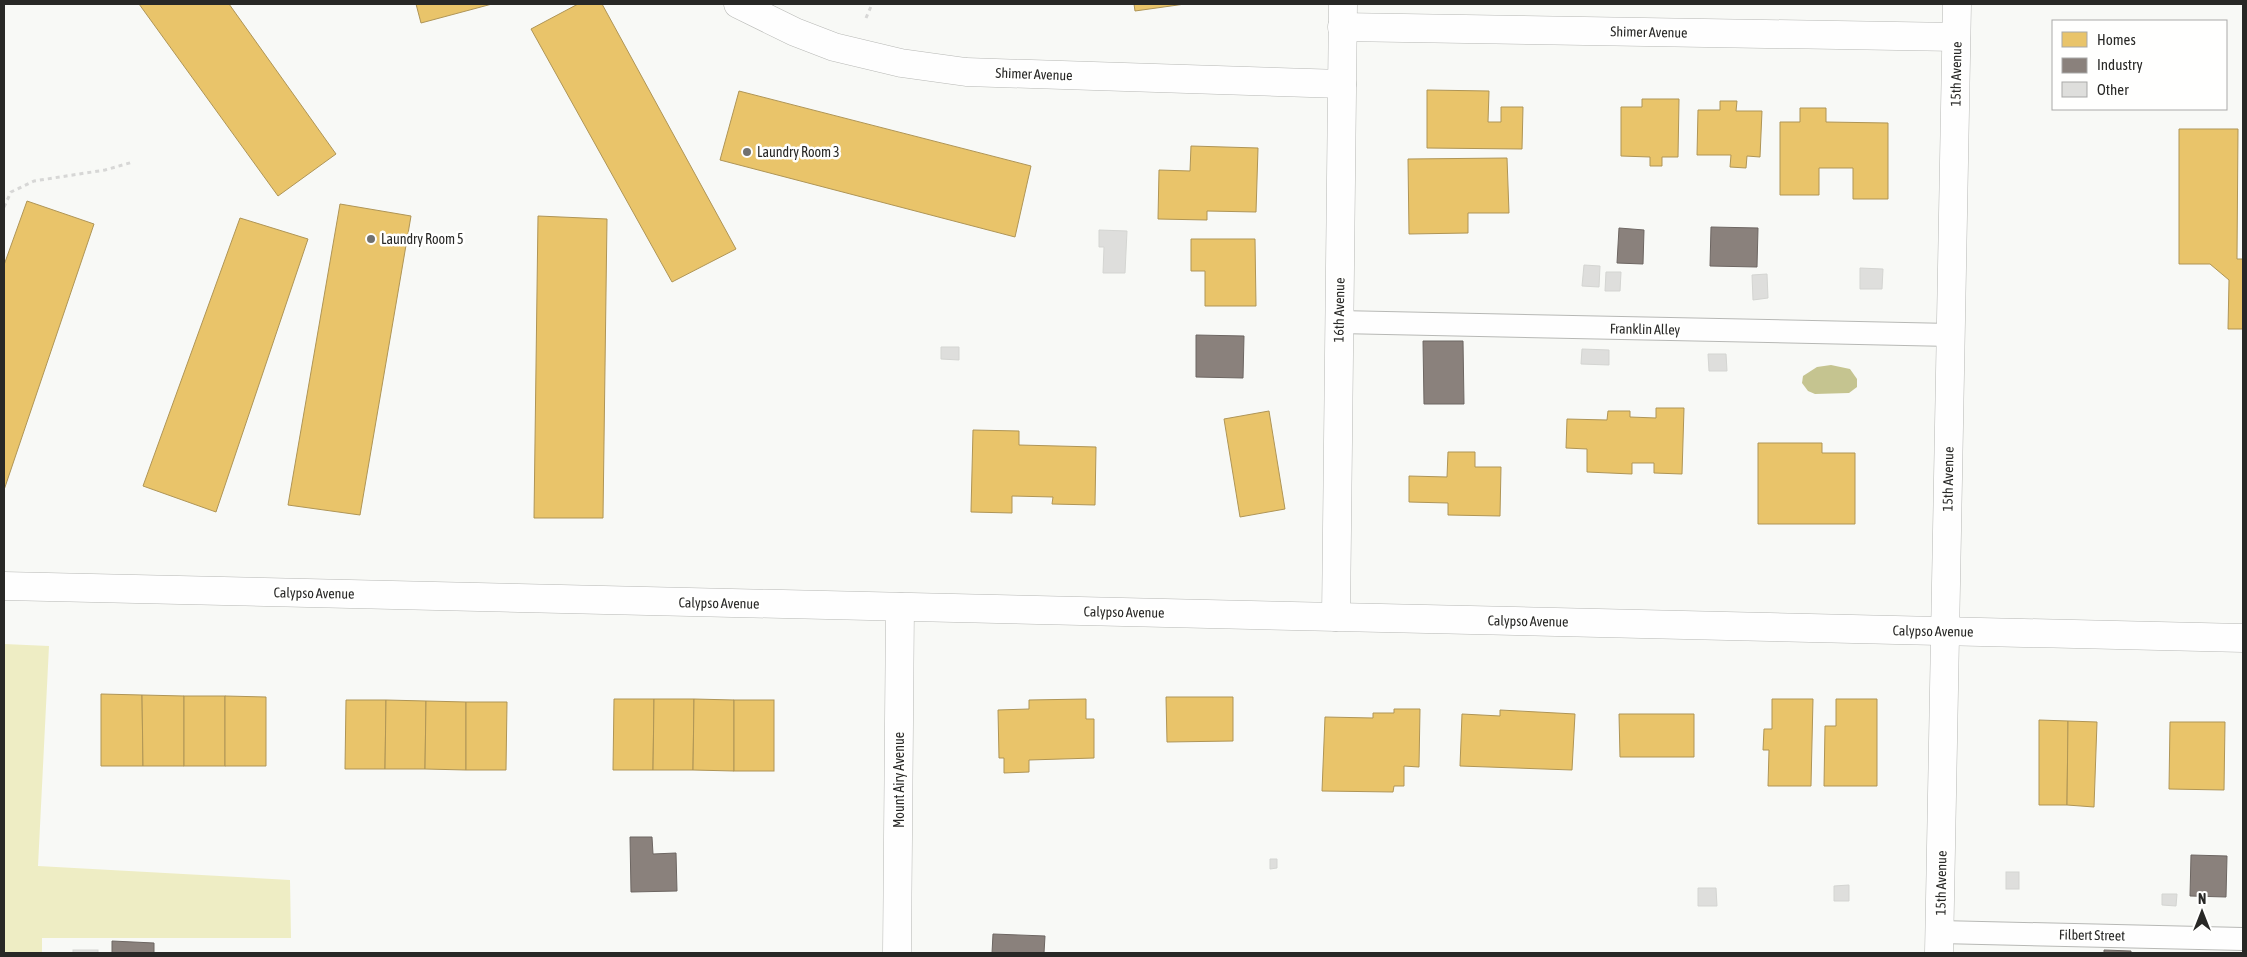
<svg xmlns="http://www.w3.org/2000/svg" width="2247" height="957" font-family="'Asap Condensed',sans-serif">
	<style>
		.green { fill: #eeedc4 }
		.water { fill: #c5c490 }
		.homes { fill: #e9c46a; stroke: #af9556 }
		.industry { fill: #8a817c; stroke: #6d6662 }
		.building { fill: #dededc; stroke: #d4d5d2 }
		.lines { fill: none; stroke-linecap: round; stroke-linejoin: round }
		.service-casing { stroke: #b7b8b5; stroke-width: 24 }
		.minor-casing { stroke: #b7b8b5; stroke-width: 29 }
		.path { stroke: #d7d7d6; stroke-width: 3; stroke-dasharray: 4 4; stroke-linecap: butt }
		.service { stroke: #fefefe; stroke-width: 22 }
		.minor { stroke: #fefefe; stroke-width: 28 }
		.poi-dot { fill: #71716f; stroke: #fffffe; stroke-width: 2 }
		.labels { text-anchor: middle; stroke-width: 5; stroke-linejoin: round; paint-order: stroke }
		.street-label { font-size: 14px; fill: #282826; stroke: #fffffe }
		.poi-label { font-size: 14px; fill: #282826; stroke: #fffffe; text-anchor: start }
	</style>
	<rect width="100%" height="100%" fill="#f8f9f6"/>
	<!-- green -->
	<path class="green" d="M4,644L49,646L38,866L290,880L291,938H42V953H4Z"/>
	<!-- water -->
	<path class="water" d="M1831,365L1850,369L1857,379V387L1849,393L1815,394L1808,391L1802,383L1803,376L1817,367Z"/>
	<!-- homes -->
	<g class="homes">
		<path d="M139,4H229L336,154L278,196Z"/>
		<path d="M416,4H492L421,23Z"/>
		<path d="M578,4H602L736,249L672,282L531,29Z"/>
		<path d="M1134,4H1185L1135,11Z"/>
		<path d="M1427,90L1489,91L1488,122H1501V107H1523L1522,149L1427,148Z"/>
		<path d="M739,91L1031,166L1015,237L720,160Z"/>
		<path d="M1642,99H1679L1678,157H1662V166H1650V157L1621,156V107H1642Z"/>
		<path d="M1720,101H1737L1736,111H1762L1760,157L1747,156L1746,168L1730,167L1731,155H1697L1698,110H1720Z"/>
		<path d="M1800,108H1826V122L1888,123V199H1853V168H1819V195H1780V122H1800Z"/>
		<path d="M2179,129H2238L2237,259H2243V329H2228L2229,280L2210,264H2179Z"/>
		<path d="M1191,146L1258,148L1256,212L1207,211V220L1158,219L1159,170L1190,171Z"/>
		<path d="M1507,158L1509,213H1468V233L1409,234L1408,159Z"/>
		<path d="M27,201L94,224L4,490V265Z"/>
		<path d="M340,204L411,216L360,515L288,505Z"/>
		<path d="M538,216L607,219L603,518H534Z"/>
		<path d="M240,218L308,239L216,512L143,486Z"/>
		<path d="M1191,239H1255L1256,306H1205V271H1191Z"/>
		<path d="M1656,408H1684L1682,474L1654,473V463H1632V474L1587,472V449L1566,448L1567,419L1607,420L1608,411H1630V417L1656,418Z"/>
		<path d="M1269,411L1285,509L1240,517L1224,419Z"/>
		<path d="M973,430L1019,431V445L1096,447L1095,505L1052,504L1053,497L1012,496V513L971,512Z"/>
		<path d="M1758,443H1822V453H1855V524H1758Z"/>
		<path d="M1448,452H1475V467H1501L1500,516L1448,515V503L1409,502V476L1447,477Z"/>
		<path d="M101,694L142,695L143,766H101Z"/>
		<path d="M142,695L184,696V766H143Z"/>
		<rect x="184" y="696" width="41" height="70"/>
		<path d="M225,696L266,697V766H225Z"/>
		<path d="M1166,697H1233V741L1167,742Z"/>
		<path d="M614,699H654L653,770H613Z"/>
		<path d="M654,699H694L693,770H653Z"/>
		<path d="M694,699L734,700V771L693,770Z"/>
		<path d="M1086,699V719H1094V758L1029,760V772L1004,773V758H999L998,710L1029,709V700Z"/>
		<path d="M1772,699H1813L1811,786H1768L1769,750H1763L1764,729H1772Z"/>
		<path d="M1836,699H1877V786H1824L1825,726H1836Z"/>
		<path d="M346,700H386L385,769H345Z"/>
		<path d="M386,700L426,701L425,769H385Z"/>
		<rect x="734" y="700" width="40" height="71"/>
		<path d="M426,701L466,702V770L425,769Z"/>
		<path d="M466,702H507L506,770H466Z"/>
		<path d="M1394,709H1420L1419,767L1404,766V786H1394L1393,792L1322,791L1325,717L1373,718V713H1394Z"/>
		<path d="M1500,710L1575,714L1572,770L1460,766L1462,714L1500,716Z"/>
		<path d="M1619,714H1694V757H1620Z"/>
		<path d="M2039,720L2068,721L2067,805H2039Z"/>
		<path d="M2068,721L2097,722L2094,807L2067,805Z"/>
		<path d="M2170,722H2225L2224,790L2169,789Z"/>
	</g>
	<!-- industry -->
	<g class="industry">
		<path d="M1711,227L1758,228L1757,267L1710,266Z"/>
		<path d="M1619,228L1644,230L1643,264L1617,263Z"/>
		<path d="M1196,335L1244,336L1243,378L1196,377Z"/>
		<path d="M1423,341H1463L1464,404H1424Z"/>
		<path d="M630,837H652L653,854L676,853L677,891L631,892Z"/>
		<path d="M2191,855L2227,856L2226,897L2190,896Z"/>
		<path d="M993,934L1045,936L1044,953H992Z"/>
		<path d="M112,941L154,943V953H112Z"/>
		<path d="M2104,950L2131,951V953H2104Z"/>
	</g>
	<!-- building -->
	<g class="building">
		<path d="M1099,230L1127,231L1125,273H1103L1104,247H1099Z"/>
		<path d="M1584,265L1600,266L1599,287L1582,286Z"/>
		<path d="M1860,268L1883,269L1882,289H1860Z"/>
		<path d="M1606,272H1621L1620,291H1605Z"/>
		<path d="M1767,274L1768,298L1753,300L1752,275Z"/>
		<path d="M941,347H959V360L941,359Z"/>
		<path d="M1582,349L1609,350V365L1581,364Z"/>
		<path d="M1708,354H1726L1727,371H1709Z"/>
		<path d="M1270,859H1277V868L1270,869Z"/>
		<rect x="2006" y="872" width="13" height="17"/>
		<path d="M1849,885V901H1834V886Z"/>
		<path d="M1698,888H1716L1717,906H1698Z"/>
		<path d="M2162,894H2177L2176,906L2162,905Z"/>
		<rect x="73" y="950" width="25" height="3"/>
	</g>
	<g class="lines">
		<defs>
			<g id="service">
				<path d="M1339,322L1951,335"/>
				<path d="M1940,932L2243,939"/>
			</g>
			<g id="minor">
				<path d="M738,4L795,32L834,47L901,63L966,72L1342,84"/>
				<path d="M1342,27L1956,37"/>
				<path d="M4,586L2243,638"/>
				<path d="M1336,617L1343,4"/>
				<path d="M897,953L900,607"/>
				<path d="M1939,953L1957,4"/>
			</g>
		</defs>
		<!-- service casing -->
		<use href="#service" class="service-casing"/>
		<!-- minor casing -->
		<use href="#minor" class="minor-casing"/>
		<!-- path -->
		<g class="path">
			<path d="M866,18L872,4"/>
			<path d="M4,207L11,192L34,181L105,170L133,162"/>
		</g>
		<!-- service -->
		<use href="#service" class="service"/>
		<!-- minor -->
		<use href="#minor" class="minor"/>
	</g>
	<!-- markers -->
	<g class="poi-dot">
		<circle cx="747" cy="152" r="5"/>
		<circle cx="371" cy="239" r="5"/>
	</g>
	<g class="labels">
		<!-- street labels -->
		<g class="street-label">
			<text transform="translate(1649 32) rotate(1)" y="5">Shimer Avenue</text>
			<text transform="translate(1034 74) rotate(2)" y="5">Shimer Avenue</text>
			<text transform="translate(1956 74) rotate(-89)" y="5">15th Avenue</text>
			<text transform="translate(1339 310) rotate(-89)" y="5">16th Avenue</text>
			<text transform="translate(1645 329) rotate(1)" y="5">Franklin Alley</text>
			<text transform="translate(1948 479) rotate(-89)" y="5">15th Avenue</text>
			<text transform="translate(314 593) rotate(1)" y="5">Calypso Avenue</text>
			<text transform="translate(719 603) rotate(1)" y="5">Calypso Avenue</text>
			<text transform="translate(1124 612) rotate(1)" y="5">Calypso Avenue</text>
			<text transform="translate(1528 621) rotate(1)" y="5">Calypso Avenue</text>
			<text transform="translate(1933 631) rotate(1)" y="5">Calypso Avenue</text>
			<text transform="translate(899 780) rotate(-90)" y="5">Mount Airy Avenue</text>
			<text transform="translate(1941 883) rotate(-89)" y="5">15th Avenue</text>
			<text transform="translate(2092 935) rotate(1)" y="5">Filbert Street</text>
		</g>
		<!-- poi labels -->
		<g class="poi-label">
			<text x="757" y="157">Laundry Room 3</text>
			<text x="381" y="244">Laundry Room 5</text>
		</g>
	</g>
	<!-- border -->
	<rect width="2247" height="957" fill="none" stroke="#282826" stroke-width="10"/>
	<!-- legend -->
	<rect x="2052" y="20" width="175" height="90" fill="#fffffe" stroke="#a9a9a8"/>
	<rect x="2062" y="32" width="25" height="15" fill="#e9c46a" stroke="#a9a9a8"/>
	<text x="2097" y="45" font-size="15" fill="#282826">Homes</text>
	<rect x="2062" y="58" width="25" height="15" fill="#8a817c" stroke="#a9a9a8"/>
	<text x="2097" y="70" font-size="15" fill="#282826">Industry</text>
	<rect x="2062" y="82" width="25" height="15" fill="#dededc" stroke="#a9a9a8"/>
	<text x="2097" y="95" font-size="15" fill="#282826">Other</text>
	<!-- north arrow -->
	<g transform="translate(2202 912)" stroke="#fffffe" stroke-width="4" paint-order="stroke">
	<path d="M0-4L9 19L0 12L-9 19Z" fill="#282826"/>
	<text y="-8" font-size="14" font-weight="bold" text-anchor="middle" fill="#282826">N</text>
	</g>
</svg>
